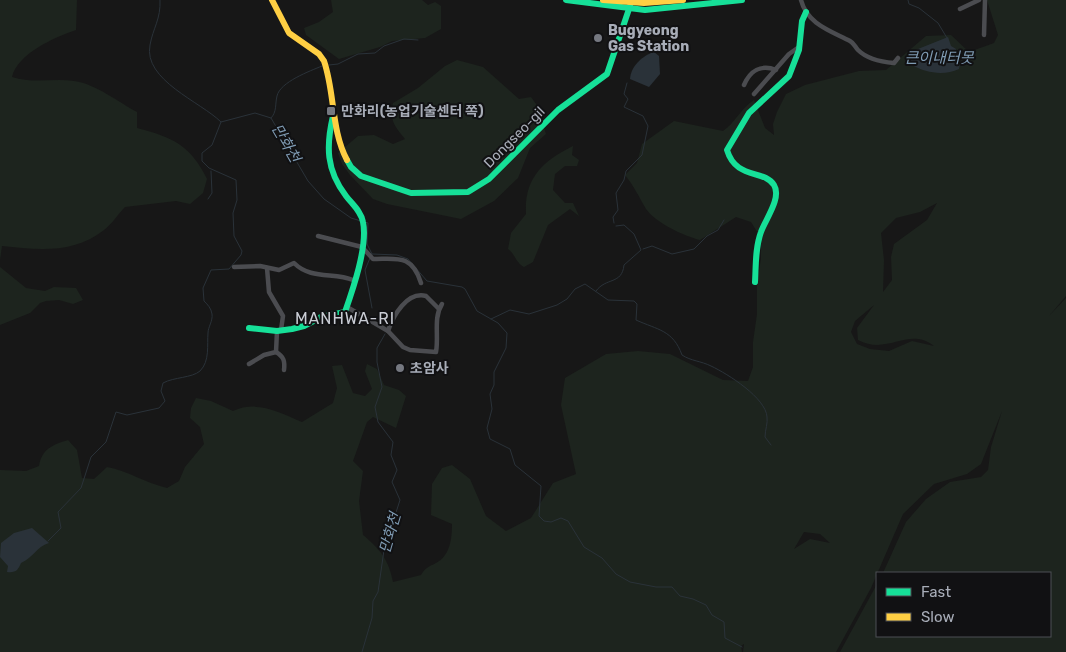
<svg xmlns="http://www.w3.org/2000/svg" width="1066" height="652" font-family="Rubik,'Noto Sans KR',sans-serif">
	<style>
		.green { fill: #1d241e; fill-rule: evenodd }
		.water { fill: #2a3239 }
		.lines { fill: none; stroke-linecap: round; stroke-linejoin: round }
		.stream { stroke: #2a3239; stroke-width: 1 }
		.street { stroke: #4b4c50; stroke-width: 4.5 }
		.fast { stroke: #16e098; stroke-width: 6 }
		.slow { stroke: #ffcf43; stroke-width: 6 }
		.poi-dot { fill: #757880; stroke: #111113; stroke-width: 2 }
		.labels { text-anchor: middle; stroke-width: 4; stroke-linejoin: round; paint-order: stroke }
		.poi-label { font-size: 14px; font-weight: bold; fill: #a8adb8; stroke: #111113; text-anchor: start }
		.street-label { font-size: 14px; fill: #a8adb8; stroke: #111113 }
		.water-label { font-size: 15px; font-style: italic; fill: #7f9bb3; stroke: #111113 }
		.quarter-label { font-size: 16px; letter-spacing: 1px; fill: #c9ccd4; stroke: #111113 }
	</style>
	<rect width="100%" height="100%" fill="#171717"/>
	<!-- green -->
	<g class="green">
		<path d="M0,0H77L76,30C55,37 17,54 12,77C33,84 53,78 74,81C96,84 118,102 137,112V128C173,137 191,146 207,179L203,193L190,204L176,201L125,207C118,214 112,224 104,230C74,254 38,250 2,246L0,260Z"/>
		<path d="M331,0H422L428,5L435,2L441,6V29L425,38L392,41L380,47L339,59L306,35L304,28L319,22L333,12Z"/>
		<path d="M987,0H1066V296L1049,316L1066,298V652H840L877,584V636H1050V573H883L906,522L926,499L950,482L981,477L988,470L991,447L1002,411L981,464L967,474L934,484L903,514L871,588L836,652H743L744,644L741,646L742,652H0V470L26,471L39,466C42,449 52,445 68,440L77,450L82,478L94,479L107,467C128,471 146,483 167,488L179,481L185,467L204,444L200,427L190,418L191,408L196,398L211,401L233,411C257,400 279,412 302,422L333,403L337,388L332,366L342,365L353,393L365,396L372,389L365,371L367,364L377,369L384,385L399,390L406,396L396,428L373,417L367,422L353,461L363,471L359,501L363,535C380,549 389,560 393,582L421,575C425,568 428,567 436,563C450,556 452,539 452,524L431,515L432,484L442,468L452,465L470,479L486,516L506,531L531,518L553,483L576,474L561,405L565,378L606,354L638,351L670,354L723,380L748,381L753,367V342L757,314V285L761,258V238L751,222L736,217L700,240C684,236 656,223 646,209C639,197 634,186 625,175L637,163L642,144L674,121L723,131C736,122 740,109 754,100L765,128L774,135L773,124L777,112L786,94L805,85L859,71L886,70L926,36L951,35L969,52L994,43L998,35ZM937,203L927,220L894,244L891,257L892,280L883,292L884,260L881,233L896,218L920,212ZM874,305L857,328L858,340C888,356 908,326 934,346L912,341L889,351L870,349L857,344L851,332L855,321ZM804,532L820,534L830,543L810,539L794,549Z"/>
		<path d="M457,60L483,67L519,99L531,97L536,104L546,134L530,148L518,178L494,201L461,219L387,204L373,199L350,175L342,164L338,153L358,136L374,135L393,144L405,139C394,126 389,119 393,103L418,88L445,66Z"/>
		<path d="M573,146L572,155L579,160L577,166H565L555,174L553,190L565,203H573L579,216L570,209L548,225L533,262L524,267C516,263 515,254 508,249L511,233L526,214C524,178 543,161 573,146Z"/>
		<path d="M0,267L26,288L45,291L54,287L76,288L83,300L73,304L59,300L46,301L40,303L30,313L0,325Z"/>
	</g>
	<!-- water -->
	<g class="water">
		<path d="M948,37L951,46L956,49L960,63L959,69C944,76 926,73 912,65L909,58L913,51Z"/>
		<path d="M654,52L659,56L660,74L649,87L630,79C631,66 642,56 654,52Z"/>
		<path d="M32,528L49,543C36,547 33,558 21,563C18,570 16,573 7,572L8,566L0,557L1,543L14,533Z"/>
	</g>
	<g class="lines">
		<!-- stream -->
		<g class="stream">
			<path d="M160,0C161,19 153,28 150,45C143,80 201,102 221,122L255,113L271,118L308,181L324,199L351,218L361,221"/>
			<path d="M908,0L909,4L919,8L938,23L947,38"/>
			<path d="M329,65L338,64L358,54L375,53L384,46L404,39L418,40"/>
			<path d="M271,118C277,112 275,104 277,96C280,82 310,71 322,66"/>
			<path d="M208,199L212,193L211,171"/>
			<path d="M365,222L368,223L367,244L372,254"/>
			<path d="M614,223L613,217L618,210L616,193L624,180L626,171L642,155L648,126L643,116L624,107L628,99L624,94L627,83"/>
			<path d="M643,249L652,246L672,254L694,249L707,236L718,230L724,220"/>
			<path d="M372,254L397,255L408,259L427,281L462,287L465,289L477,311L498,323L507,333L506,348L494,372V385L490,394L492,409L487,428L490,439L510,449L515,465L541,486L539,516L544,521L551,522L561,518L568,521L584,547L602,558L616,574L630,582L656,587H672L680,596L693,599L706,605L712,615L724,622L725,638L742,647"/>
			<path d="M370,258L365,270L372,308"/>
			<path d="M596,291C606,277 622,285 624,265L641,250L634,234L624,225L616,226"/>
			<path d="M491,319L510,310L529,314L557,305L567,299L575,289L585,284L608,300L634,301L637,304L636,320C658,330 673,330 682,355C691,361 701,361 711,366C728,374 766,398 767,417C768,423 765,430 765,437L771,445"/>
			<path d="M48,541L61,528L58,512L81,488L91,457L106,442L116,412L127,415L159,408L165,401L161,391L163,383C174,377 192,378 200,371C210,361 207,345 208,333C208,327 213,321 212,314C211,308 208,305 204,301L203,288L211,270L229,269L241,255L242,251L234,236L233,213L237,200L236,180L209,168L202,161V153L212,145L221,122"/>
			<path d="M362,652L372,618L373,601L378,592L384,550L400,500L392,482L397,470L391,455L393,442L378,422L375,407L382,387L377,362V348L385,334"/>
		</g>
		<!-- street -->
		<g class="street">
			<path d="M801,0C807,24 831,31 850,41C854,43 855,47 858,50C867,59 882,62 894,63L898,58"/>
			<path d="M960,9L979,0"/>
			<path d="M984,35L985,0"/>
			<path d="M744,85C750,71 761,64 776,70"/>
			<path d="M754,94L789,54L799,47"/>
			<path d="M318,236L362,247L373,259C397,259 412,254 421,283"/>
			<path d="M234,267L260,266L279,270L294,263C311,280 334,272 353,280"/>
			<path d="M267,268L269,292L283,316L281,330"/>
			<path d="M347,307L388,331L403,347L410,350L436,352C439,336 433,318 442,304"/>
			<path d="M388,331C393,316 407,291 426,296L439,309"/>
			<path d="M276,352C284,357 285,361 284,370"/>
			<path d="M249,364L264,355L276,352L277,331"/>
		</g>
		<!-- fast -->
		<g class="fast">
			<path d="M566,0L645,10L742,0"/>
			<path d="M347,160L351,167L361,176L411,193L468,192L489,179L558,110L607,74L630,6"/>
			<path d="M755,282C756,266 755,248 761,232C765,220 782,198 774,185C764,169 736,180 727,150L749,113L789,76L799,50L802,21L806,12"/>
			<path d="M249,328L277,331L292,329L304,326L321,317L345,312C353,289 368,246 363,222C361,211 352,204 346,196C326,170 326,146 333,116"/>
		</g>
		<!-- slow -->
		<g class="slow">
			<path d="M272,0L289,33L319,54L324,61C335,93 331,130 347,160"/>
			<path d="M603,0L644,3L683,0"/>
		</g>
	</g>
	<!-- markers -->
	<g class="poi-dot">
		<circle cx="598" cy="38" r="5"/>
		<rect x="326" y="106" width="10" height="10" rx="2.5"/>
		<circle cx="400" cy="368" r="5"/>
	</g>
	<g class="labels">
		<!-- poi labels -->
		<g class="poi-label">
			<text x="608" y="35">Bugyeong<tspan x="608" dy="16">Gas Station</tspan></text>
			<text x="341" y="116">만화리(농업기술센터 쪽)</text>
			<text x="410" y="373">초암사</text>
		</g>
		<!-- street labels -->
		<g class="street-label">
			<text transform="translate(514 137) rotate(-45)" y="5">Dongseo-gil</text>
		</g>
		<!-- water labels -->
		<g class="water-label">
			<text x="939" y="63">큰이내터못</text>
			<text transform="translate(286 143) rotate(60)" y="5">만화천</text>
			<text transform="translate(390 533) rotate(-74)" y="5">만화천</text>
		</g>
		<!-- quarter labels -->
		<g class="quarter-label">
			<text x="345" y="324">MANHWA-RI</text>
		</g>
	</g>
	<!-- legend -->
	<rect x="876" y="572" width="175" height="65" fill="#111113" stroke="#4d4f55"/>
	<rect x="886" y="588" width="25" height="8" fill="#16e098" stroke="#4d4f55"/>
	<text x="921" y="597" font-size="15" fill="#a8adb8">Fast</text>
	<rect x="886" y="613" width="25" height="8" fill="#ffcf43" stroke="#4d4f55"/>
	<text x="921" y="622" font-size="15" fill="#a8adb8">Slow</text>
</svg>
